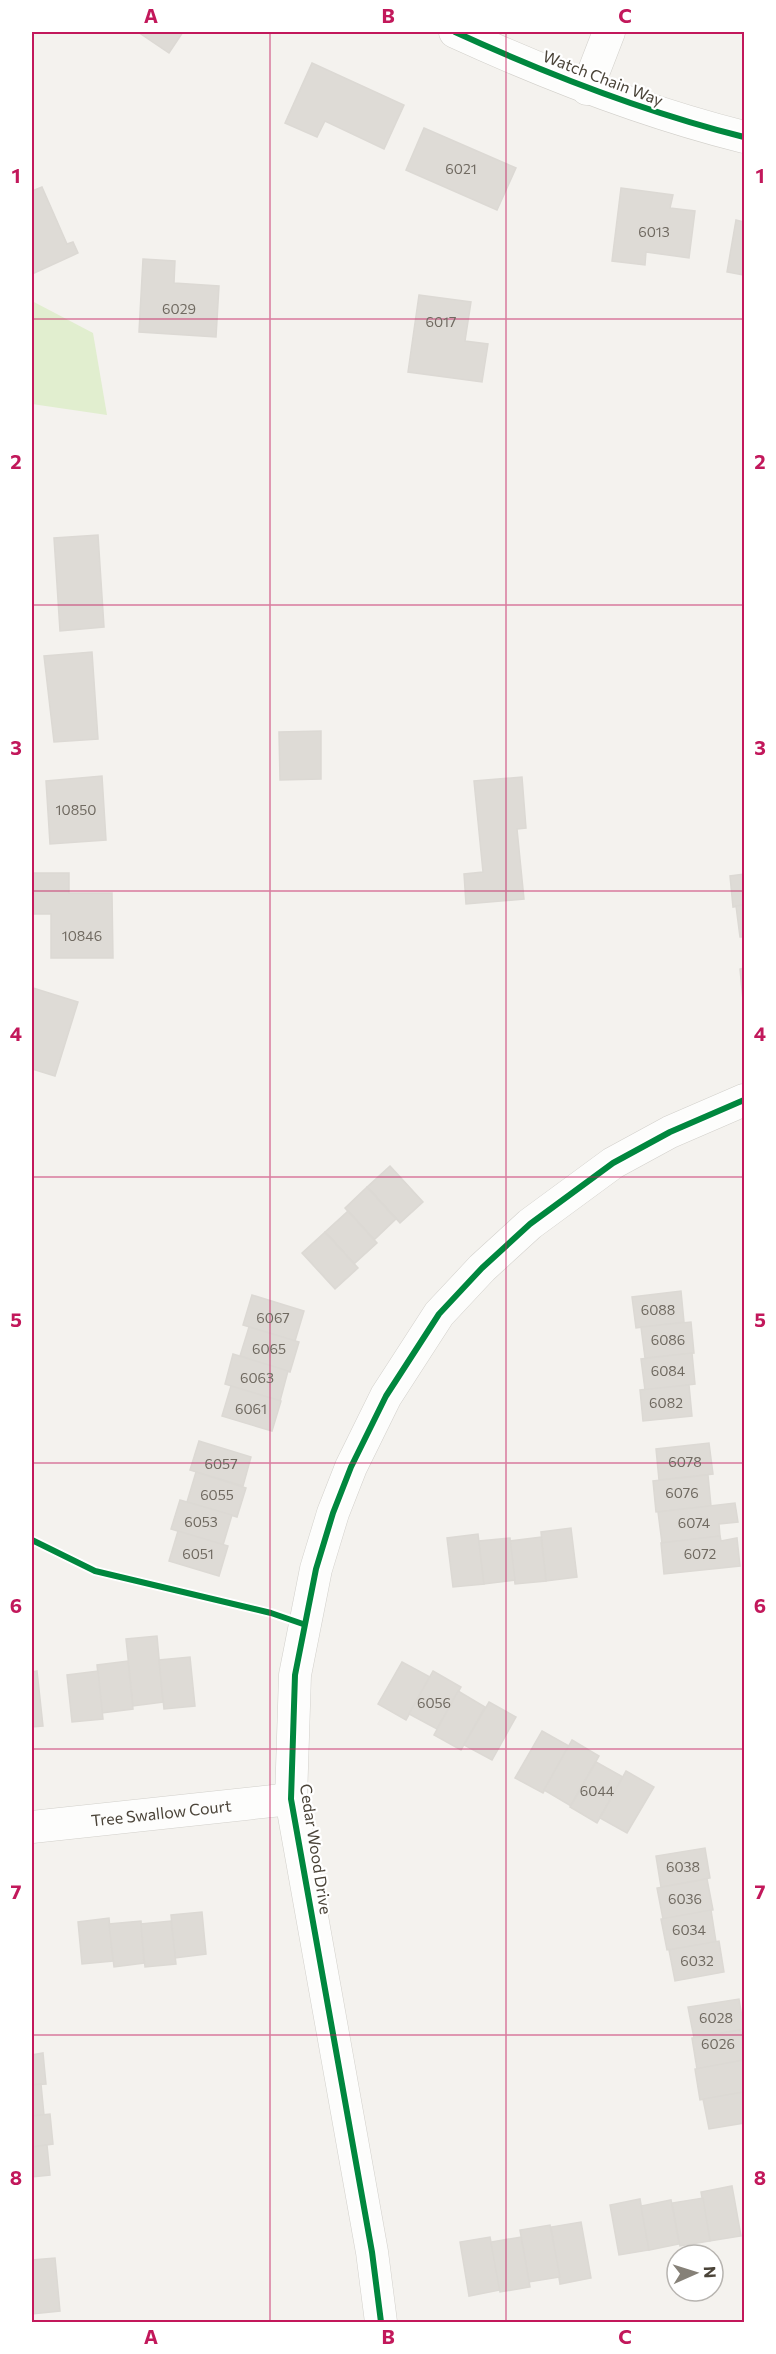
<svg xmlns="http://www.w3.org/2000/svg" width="776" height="2354" font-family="Commissioner,sans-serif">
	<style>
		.green { fill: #e1eecf }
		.building { fill: #dedbd6; stroke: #dcd9d4; stroke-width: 1.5 }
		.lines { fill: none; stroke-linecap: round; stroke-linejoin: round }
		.street-casing { stroke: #d2d0cb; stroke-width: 33 }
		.street { stroke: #fdfdfc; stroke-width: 32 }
		.cycleway-casing { stroke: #fff; stroke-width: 10 }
		.cycleway { stroke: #00873e; stroke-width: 6 }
		.grid { fill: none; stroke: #c2185b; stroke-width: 1.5; stroke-opacity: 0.55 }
		.labels { text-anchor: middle; stroke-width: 4.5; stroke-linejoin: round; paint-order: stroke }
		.number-label { font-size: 14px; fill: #706a61 }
		.street-label { font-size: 16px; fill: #4b4439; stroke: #fff }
		.neatline { fill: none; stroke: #c2185b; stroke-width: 2 }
		.grid-label { font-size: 20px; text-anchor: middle; font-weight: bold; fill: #c2185b }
	</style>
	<rect width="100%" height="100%" fill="#f4f2ee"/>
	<!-- green -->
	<path class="green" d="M32,301L93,333L107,415L32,404Z"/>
	<!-- building -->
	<g class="building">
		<path d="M138,32H183L169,53Z"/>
		<path d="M312,63L404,105L384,149L325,121L317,137L285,123Z"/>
		<path d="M424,128L516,168L497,210L406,170Z"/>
		<path d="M42,187L67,244L73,242L78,253L32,274V191Z"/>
		<path d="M621,188L673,195L670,208L695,211L689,258L646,252L645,265L612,261Z"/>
		<path d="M736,220L744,222V275L727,272Z"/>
		<path d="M143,259L175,261L174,283L219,286L216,337L139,332Z"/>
		<path d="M419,295L471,302L465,341L488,344L482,382L408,372Z"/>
		<path d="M98,535L104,627L60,631L54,538Z"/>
		<path d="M92,652L98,739L54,742L44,656Z"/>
		<path d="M321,731V779L280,780L279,732Z"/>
		<path d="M102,776L106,840L50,844L46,781Z"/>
		<path d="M522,777L526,828L517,829L524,899L466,904L464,874L483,872L474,781Z"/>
		<path d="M33,873H69V893H112L113,958H51V914H34Z"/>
		<path d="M744,874V905L733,907L730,876Z"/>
		<path d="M744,905V937H740L736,906Z"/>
		<path d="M744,968V999L743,1000L740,969Z"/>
		<path d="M33,988L78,1002L55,1076L32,1069Z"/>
		<path d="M390,1166L423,1202L400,1223L367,1187Z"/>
		<path d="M367,1187L396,1219L374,1240L345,1208Z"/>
		<path d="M348,1211L377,1243L354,1264L325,1232Z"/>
		<path d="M325,1232L358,1268L335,1289L302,1253Z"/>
		<path d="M681,1291L684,1322L636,1328L632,1297Z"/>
		<path d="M252,1295L304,1311L295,1341L243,1325Z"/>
		<path d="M691,1322L694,1353L645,1358L641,1327Z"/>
		<path d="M249,1327L299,1342L290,1372L240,1356Z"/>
		<path d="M692,1353L695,1384L645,1390L641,1359Z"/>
		<path d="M233,1354L288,1371L280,1401L225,1384Z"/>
		<path d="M689,1385L692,1416L643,1421L640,1390Z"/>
		<path d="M231,1386L281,1401L272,1431L222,1416Z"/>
		<path d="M199,1441L251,1457L243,1486L190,1470Z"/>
		<path d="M709,1443L713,1474L659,1480L656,1449Z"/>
		<path d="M196,1472L246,1488L237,1517L187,1502Z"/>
		<path d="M708,1475L711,1506L656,1512L653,1481Z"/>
		<path d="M180,1500L232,1515L223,1545L171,1529Z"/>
		<path d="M735,1503L738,1522L719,1524L720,1536L662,1543L658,1512Z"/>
		<path d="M571,1528L577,1577L546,1581L541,1532Z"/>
		<path d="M178,1531L228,1546L219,1576L169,1561Z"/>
		<path d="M478,1534L484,1584L453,1587L447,1538Z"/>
		<path d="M720,1536L721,1541L737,1538L740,1566L664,1574L661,1543Z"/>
		<path d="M541,1537L546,1581L515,1584L510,1541Z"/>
		<path d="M510,1538L515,1580L484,1584L479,1541Z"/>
		<path d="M157,1636L163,1702L133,1706L126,1639Z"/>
		<path d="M190,1657L195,1706L164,1709L159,1660Z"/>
		<path d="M128,1661L133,1709L102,1713L97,1665Z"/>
		<path d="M402,1662L430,1677L406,1720L378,1704Z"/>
		<path d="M37,1671L43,1726L32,1727V1672Z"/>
		<path d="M98,1671L103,1719L72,1722L67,1675Z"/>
		<path d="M433,1671L461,1687L437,1729L409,1714Z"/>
		<path d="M458,1691L485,1707L461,1750L434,1735Z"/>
		<path d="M489,1702L516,1717L492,1760L464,1745Z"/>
		<path d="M542,1731L569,1746L543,1793L515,1778Z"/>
		<path d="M572,1740L599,1756L571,1806L544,1790Z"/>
		<path d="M596,1762L623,1777L597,1823L570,1807Z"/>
		<path d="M626,1771L654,1787L627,1833L600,1818Z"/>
		<path d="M705,1848L710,1878L661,1887L656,1856Z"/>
		<path d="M707,1879L713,1910L663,1919L657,1888Z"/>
		<path d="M711,1910L716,1942L667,1950L661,1919Z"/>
		<path d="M202,1912L206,1954L175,1958L171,1915Z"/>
		<path d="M109,1918L113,1961L82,1964L78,1922Z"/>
		<path d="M141,1921L144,1963L114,1967L109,1924Z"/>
		<path d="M171,1921L176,1964L145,1967L141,1924Z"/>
		<path d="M719,1941L724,1972L675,1981L669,1950Z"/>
		<path d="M739,1999L744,2029L694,2038L688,2007Z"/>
		<path d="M741,2030L744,2060L697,2069L692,2038Z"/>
		<path d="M43,2053L46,2084L32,2085V2055Z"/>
		<path d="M744,2060V2092L700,2100L695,2069Z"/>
		<path d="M41,2084L44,2115L32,2116V2085Z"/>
		<path d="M744,2092V2123L709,2129L703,2099Z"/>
		<path d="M50,2114L53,2144L32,2147V2116Z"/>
		<path d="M47,2145L50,2175L32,2177V2147Z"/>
		<path d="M732,2186L741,2236L710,2241L701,2192Z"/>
		<path d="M703,2198L710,2241L680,2246L672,2203Z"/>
		<path d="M640,2199L649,2250L619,2255L610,2205Z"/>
		<path d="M671,2200L679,2244L649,2250L641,2206Z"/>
		<path d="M581,2222L591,2278L560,2284L551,2227Z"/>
		<path d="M550,2225L560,2277L529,2282L520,2230Z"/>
		<path d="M490,2237L500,2290L469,2296L460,2242Z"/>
		<path d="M521,2237L530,2287L500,2292L491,2242Z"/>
		<path d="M55,2258L60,2311L32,2314V2260Z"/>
	</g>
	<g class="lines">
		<defs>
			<g id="street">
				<path d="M455,32C549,75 644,112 744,137"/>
				<path d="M587,89L609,32"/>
				<path id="s1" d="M32,1827L291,1799"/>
				<path d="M381,2322L372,2252L291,1799L295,1675L316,1569L333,1513L351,1467L386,1396L439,1314L482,1268L530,1224L613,1163L670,1132L744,1100"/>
			</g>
		</defs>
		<!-- street casing -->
		<use href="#street" class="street-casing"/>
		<!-- street -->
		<use href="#street" class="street"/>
		<defs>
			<g id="cycleway">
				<path d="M455,32C549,75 644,112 744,137"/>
				<path d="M32,1540L95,1571L271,1613L303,1624"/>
				<path d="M381,2322L372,2252L291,1799L295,1675L316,1569L333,1513L351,1467L386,1396L439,1314L482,1268L530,1224L613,1163L670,1132L744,1100"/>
			</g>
		</defs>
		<!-- cycleway casing -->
		<use href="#cycleway" class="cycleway-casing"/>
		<!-- cycleway -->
		<use href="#cycleway" class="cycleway"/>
	</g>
	<!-- grid -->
	<path class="grid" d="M270,32V2322M506,32V2322M32,319H744M32,605H744M32,891H744M32,1177H744M32,1463H744M32,1749H744M32,2035H744"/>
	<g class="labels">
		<!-- number labels -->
		<g class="number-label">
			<text x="461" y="174">6021</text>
			<text x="654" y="237">6013</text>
			<text x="179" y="314">6029</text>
			<text x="441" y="327">6017</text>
			<text x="76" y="815">10850</text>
			<text x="82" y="941">10846</text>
			<text x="658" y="1315">6088</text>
			<text x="273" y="1323">6067</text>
			<text x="668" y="1345">6086</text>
			<text x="269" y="1354">6065</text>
			<text x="668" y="1376">6084</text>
			<text x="257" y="1383">6063</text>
			<text x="666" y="1408">6082</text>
			<text x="251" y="1414">6061</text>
			<text x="685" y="1467">6078</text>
			<text x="221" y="1469">6057</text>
			<text x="682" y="1498">6076</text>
			<text x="217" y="1500">6055</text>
			<text x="201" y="1527">6053</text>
			<text x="694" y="1528">6074</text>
			<text x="198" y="1559">6051</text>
			<text x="700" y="1559">6072</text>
			<text x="434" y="1708">6056</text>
			<text x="597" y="1796">6044</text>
			<text x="683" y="1872">6038</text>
			<text x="685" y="1904">6036</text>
			<text x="689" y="1935">6034</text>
			<text x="697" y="1966">6032</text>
			<text x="716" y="2023">6028</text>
			<text x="718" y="2049">6026</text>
		</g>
		<!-- street labels -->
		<g class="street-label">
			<text transform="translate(603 78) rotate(21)" y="6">Watch Chain Way</text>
			<text dy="6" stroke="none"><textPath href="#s1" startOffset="130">Tree Swallow Court</textPath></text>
			<text transform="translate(316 1849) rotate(81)" y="6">Cedar Wood Drive</text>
		</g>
	</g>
	<!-- border -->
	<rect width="776" height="2354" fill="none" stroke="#ffffff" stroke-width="66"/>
	<!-- north arrow -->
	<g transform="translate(695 2273) rotate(87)"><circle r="28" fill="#ffffff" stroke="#b7b4b0" stroke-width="1.5"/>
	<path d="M0-4.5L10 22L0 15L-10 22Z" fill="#868178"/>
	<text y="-9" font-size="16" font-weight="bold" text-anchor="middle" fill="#4b4439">N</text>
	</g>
	<rect x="33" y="33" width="710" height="2288" class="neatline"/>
	<g class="grid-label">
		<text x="151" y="23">A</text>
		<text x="388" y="23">B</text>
		<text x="625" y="23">C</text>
		<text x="16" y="183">1</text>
		<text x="760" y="183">1</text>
		<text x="16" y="469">2</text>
		<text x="760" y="469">2</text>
		<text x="16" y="755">3</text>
		<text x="760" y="755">3</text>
		<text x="16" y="1041">4</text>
		<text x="760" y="1041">4</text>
		<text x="16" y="1327">5</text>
		<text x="760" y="1327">5</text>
		<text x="16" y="1613">6</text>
		<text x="760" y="1613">6</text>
		<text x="16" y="1899">7</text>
		<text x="760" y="1899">7</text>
		<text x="16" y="2185">8</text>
		<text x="760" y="2185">8</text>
		<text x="151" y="2344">A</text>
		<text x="388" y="2344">B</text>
		<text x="625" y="2344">C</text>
	</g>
</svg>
